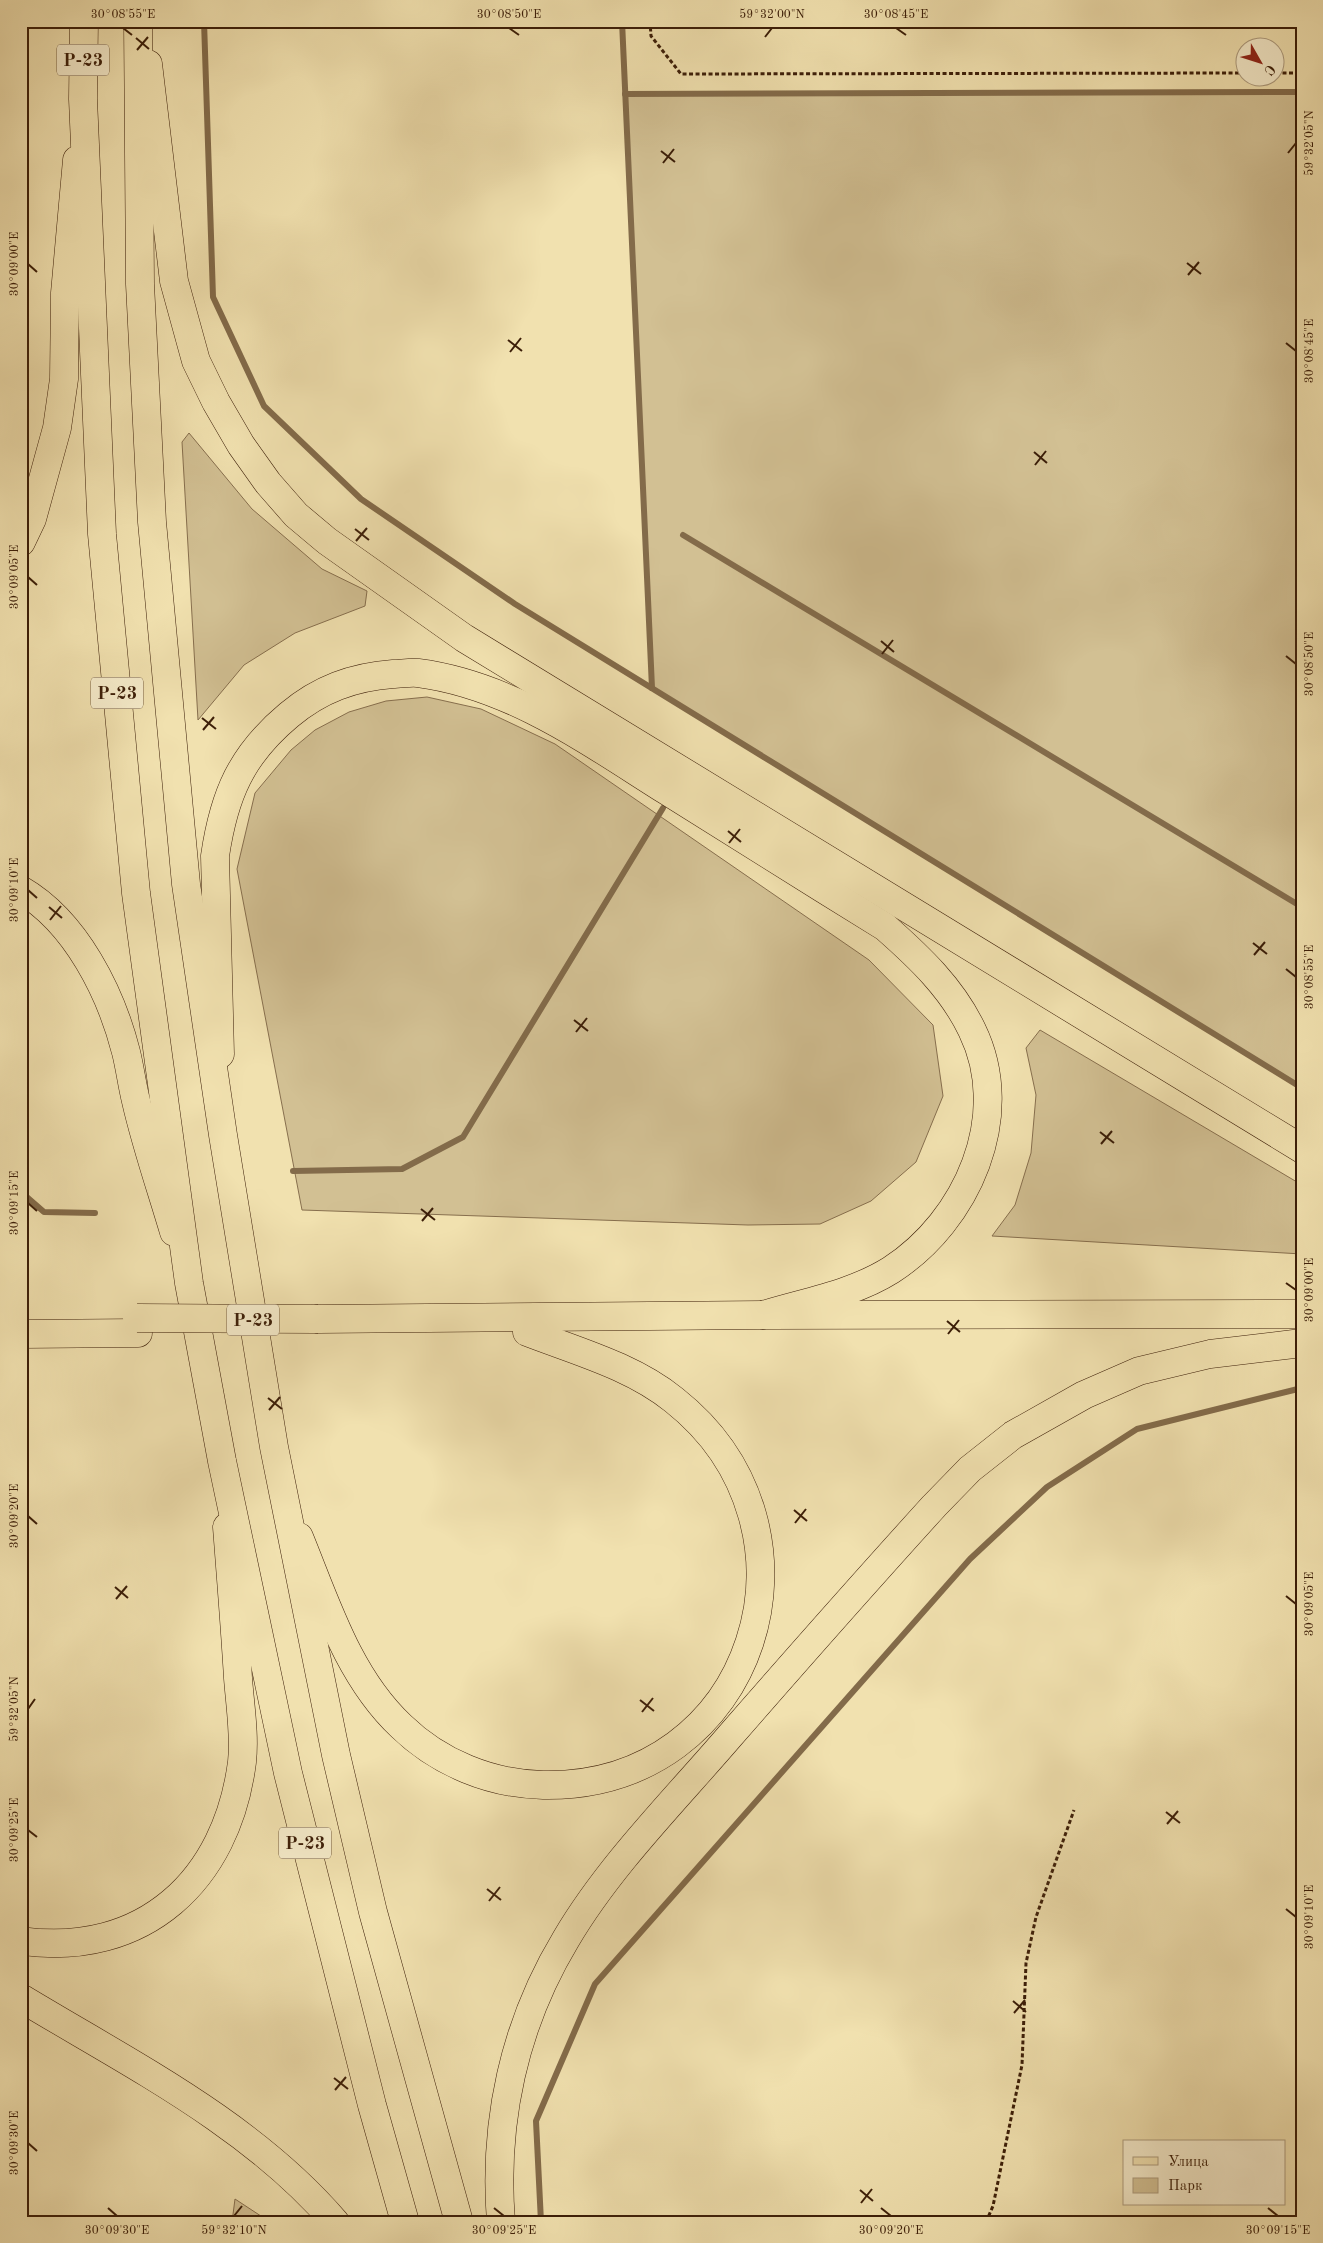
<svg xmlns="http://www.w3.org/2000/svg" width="1323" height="2243" font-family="'Old Standard TT',serif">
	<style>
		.green { fill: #d2c093; stroke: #876f4e }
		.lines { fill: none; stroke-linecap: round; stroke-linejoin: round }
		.stream { stroke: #836b4a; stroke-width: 6 }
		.major-casing { stroke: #3c1e08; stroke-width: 29 }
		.highway-casing { stroke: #3c1e08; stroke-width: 29 }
		.path { stroke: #3c1e08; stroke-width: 3; stroke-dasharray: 4 2.5; stroke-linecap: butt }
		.major { stroke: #f1e1af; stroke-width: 28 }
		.highway { stroke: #f1e1af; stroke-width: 28 }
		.major-bridge-casing { stroke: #3c1e08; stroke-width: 29; stroke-linecap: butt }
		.major-bridge { stroke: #f1e1af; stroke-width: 28 }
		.ticks { fill: none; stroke: #3c1e08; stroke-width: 2 }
		.labels { text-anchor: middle; stroke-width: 4.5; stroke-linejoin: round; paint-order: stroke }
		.shield { fill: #f6eccb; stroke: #745c42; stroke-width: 1 }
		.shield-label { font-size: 18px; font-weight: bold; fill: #3c1e08 }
		.neatline { fill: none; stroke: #3c1e08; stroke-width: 2 }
		.ticks-label { font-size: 12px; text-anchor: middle; fill: #3c1e08 }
	</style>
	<rect width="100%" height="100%" fill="#f1e1af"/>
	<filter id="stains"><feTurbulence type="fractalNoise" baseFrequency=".004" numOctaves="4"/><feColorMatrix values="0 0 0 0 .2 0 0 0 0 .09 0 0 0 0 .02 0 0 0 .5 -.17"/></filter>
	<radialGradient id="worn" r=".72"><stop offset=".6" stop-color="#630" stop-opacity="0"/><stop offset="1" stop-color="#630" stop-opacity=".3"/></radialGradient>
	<!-- green -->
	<g class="green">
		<path d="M1302,92V1088L652,688L625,94Z"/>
		<path d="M189,433L252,509L322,569L367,591L365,606L295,633L244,665L198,720L182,442Z"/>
		<path d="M427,697L481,709L555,744L869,960L933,1025L943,1096L916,1162L871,1201L820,1224L748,1225L302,1210L237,869L255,793L291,750L315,730L349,712L386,701Z"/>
		<path d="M1040,1030L1302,1185V1254L992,1236L1015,1205L1031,1153L1036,1095L1026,1048Z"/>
		<path d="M235,2199L270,2222H232Z"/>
	</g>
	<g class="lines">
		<!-- stream -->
		<g class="stream">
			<path d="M204,21L213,297L264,406L361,499L515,604L1302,1088"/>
			<path d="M622,21L652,688"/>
			<path d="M625,94L1302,92"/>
			<path d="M683,535L1302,907"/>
			<path d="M293,1171L402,1169L463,1137L663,808"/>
			<path d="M21,1192L44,1212L95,1213"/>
			<path d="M541,2222L536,2121L595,1984L970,1559L1047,1487L1137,1429L1302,1388"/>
		</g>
		<defs>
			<g id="major">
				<path d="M148,64L174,281L196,361L216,402L241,445L268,483L296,515L327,541L464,638L1302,1149"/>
				<path d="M21,542L32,519L57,428L64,379L65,293L77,160"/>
				<path d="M21,890C76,922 111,993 126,1052C130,1068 132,1085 136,1101C146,1145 161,1188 174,1232"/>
				<path d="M220,1054L215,856C224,795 241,755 289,715C320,689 353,677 393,674C401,674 410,672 418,673C511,685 589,742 667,791C739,836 812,882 885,927C919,957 952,988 972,1030C1014,1116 967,1221 891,1270C853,1294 805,1302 763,1315"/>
				<path d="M318,1319L763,1315L1302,1314"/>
				<path d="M21,1334L138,1333"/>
				<path d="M299,1537C326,1603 348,1676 401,1726C439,1763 491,1784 543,1785C756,1789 837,1529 674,1400C632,1366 576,1351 527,1332"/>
				<path d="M21,1941C144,1958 227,1880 242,1762C245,1735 240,1705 238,1678C235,1628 231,1578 227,1527"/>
				<path d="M21,1998C130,2064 251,2124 335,2222"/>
				<path d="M501,2222C493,2122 514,2025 566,1939C609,1866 674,1801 729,1737C797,1659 865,1582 934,1506L970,1469L1013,1435L1084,1395L1139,1371L1210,1354L1302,1343"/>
			</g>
			<g id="highway">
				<path d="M84,21L83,99L102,534L136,893L189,1283L222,1461L288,1773L372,2105L405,2222"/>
				<path d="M138,21L140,284L152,522L186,884L223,1135L274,1447L336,1755L373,1912L459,2222"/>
			</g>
		</defs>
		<!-- major casing -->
		<use href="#major" class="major-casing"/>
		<!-- highway casing -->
		<use href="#highway" class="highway-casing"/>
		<!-- path -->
		<g class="path">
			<path d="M650,21L651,36L681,74L1246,73"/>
			<path d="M1276,73H1302"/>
			<path d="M986,2222L993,2206L1022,2065L1026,1963L1036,1917L1074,1810"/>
		</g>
		<!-- major -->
		<use href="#major" class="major"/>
		<!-- highway -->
		<use href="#highway" class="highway"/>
		<defs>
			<path id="major-bridge" d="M137,1318L318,1319"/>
		</defs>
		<!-- major-bridge casing -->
		<use href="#major-bridge" class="major-bridge-casing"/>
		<!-- major-bridge -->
		<use href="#major-bridge" class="major-bridge"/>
	</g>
	<!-- ticks -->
	<path class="ticks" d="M123,28L132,35M509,28L519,35M896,28L906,35M765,37L772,28M136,38L149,49M137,50L148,37M661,151L675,162M1288,153L1296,143M663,163L674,149M1187,263L1201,274M28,264L37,272M1188,275L1199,262M508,340L522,351M1286,343L1296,351M510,352L521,338M1034,452L1047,463M1035,465L1046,451M355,529L369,540M356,541L367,528M28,577L37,585M881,641L894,652M882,654L893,640M1286,656L1296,664M202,718L216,729M203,730L214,717M728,831L741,842M729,843L740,829M28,890L37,898M49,907L62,918M50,920L61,906M1253,943L1267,954M1254,955L1265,942M1286,969L1296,977M574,1020L588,1031M576,1032L587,1018M1100,1132L1114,1143M1101,1144L1112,1131M28,1203L37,1211M421,1209L435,1220M422,1221L433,1208M1286,1283L1296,1290M947,1321L960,1332M948,1334L959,1320M268,1398L282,1409M269,1410L280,1397M794,1510L807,1521M28,1516L37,1524M795,1523L806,1509M115,1587L128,1598M1286,1596L1296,1604M116,1599L127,1586M640,1700L654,1711M28,1709L35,1699M642,1712L653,1698M1166,1812L1180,1823M1167,1824L1178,1811M28,1830L37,1837M487,1889L501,1900M489,1901L500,1887M1286,1909L1296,1917M1013,2001L1026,2012M1014,2013L1025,2000M334,2078L348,2089M335,2090L346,2077M28,2143L37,2151M860,2190L873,2201M861,2203L872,2189M108,2208L117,2216M494,2208L504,2216M881,2208L891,2216M1268,2208L1278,2216M234,2216L242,2206"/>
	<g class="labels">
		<!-- shield labels -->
		<g class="shield">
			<rect x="57" y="44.5" width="52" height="31" rx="4"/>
			<rect x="91" y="677.5" width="52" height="31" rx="4"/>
			<rect x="227" y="1304.5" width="52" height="31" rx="4"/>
			<rect x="279" y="1827.5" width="52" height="31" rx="4"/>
		</g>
		<g class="shield-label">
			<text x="83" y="66">Р-23</text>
			<text x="117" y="699">Р-23</text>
			<text x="253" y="1326">Р-23</text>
			<text x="305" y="1849">Р-23</text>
		</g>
	</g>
	<!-- margin -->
	<rect width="1323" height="2243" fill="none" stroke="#f1e1af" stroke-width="55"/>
	<!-- legend -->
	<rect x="1123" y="2140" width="162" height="65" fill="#f6eccb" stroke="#ac9a7d"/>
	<rect x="1133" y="2157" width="25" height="8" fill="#f1e1af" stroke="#ac9a7d"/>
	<text x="1168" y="2166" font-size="15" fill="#3c1e08">Улица</text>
	<rect x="1133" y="2178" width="25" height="15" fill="#d2c093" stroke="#ac9a7d"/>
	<text x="1168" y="2190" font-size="15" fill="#3c1e08">Парк</text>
	<!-- north arrow -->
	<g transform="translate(1260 62) rotate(129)"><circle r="24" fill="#f6eccb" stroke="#ac9a7d"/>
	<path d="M0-4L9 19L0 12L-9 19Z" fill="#8f2418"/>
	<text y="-8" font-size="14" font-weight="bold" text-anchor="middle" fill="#3c1e08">С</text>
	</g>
	<rect x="28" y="28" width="1268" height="2188" class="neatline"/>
	<g class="ticks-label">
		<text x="123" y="18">30°08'55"E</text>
		<text x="509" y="18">30°08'50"E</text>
		<text x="772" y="18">59°32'00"N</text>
		<text x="896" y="18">30°08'45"E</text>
		<text transform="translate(1309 143) rotate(-90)" y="4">59°32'05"N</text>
		<text transform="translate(14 264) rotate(-90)" y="4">30°09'00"E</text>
		<text transform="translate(1309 351) rotate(-90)" y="4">30°08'45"E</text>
		<text transform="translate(14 577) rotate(-90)" y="4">30°09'05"E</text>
		<text transform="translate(1309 664) rotate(-90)" y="4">30°08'50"E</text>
		<text transform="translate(14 890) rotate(-90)" y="4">30°09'10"E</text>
		<text transform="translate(1309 977) rotate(-90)" y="4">30°08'55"E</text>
		<text transform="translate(14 1203) rotate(-90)" y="4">30°09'15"E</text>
		<text transform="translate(1309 1290) rotate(-90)" y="4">30°09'00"E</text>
		<text transform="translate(14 1516) rotate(-90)" y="4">30°09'20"E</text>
		<text transform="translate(1309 1604) rotate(-90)" y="4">30°09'05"E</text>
		<text transform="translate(14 1709) rotate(-90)" y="4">59°32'05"N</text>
		<text transform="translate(14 1830) rotate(-90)" y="4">30°09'25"E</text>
		<text transform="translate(1309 1917) rotate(-90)" y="4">30°09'10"E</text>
		<text transform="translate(14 2143) rotate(-90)" y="4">30°09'30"E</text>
		<text x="117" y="2234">30°09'30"E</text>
		<text x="234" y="2234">59°32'10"N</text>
		<text x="504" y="2234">30°09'25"E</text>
		<text x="891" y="2234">30°09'20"E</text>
		<text x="1278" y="2234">30°09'15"E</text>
	</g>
	<rect width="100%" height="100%" filter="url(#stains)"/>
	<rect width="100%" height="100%" fill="url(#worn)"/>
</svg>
